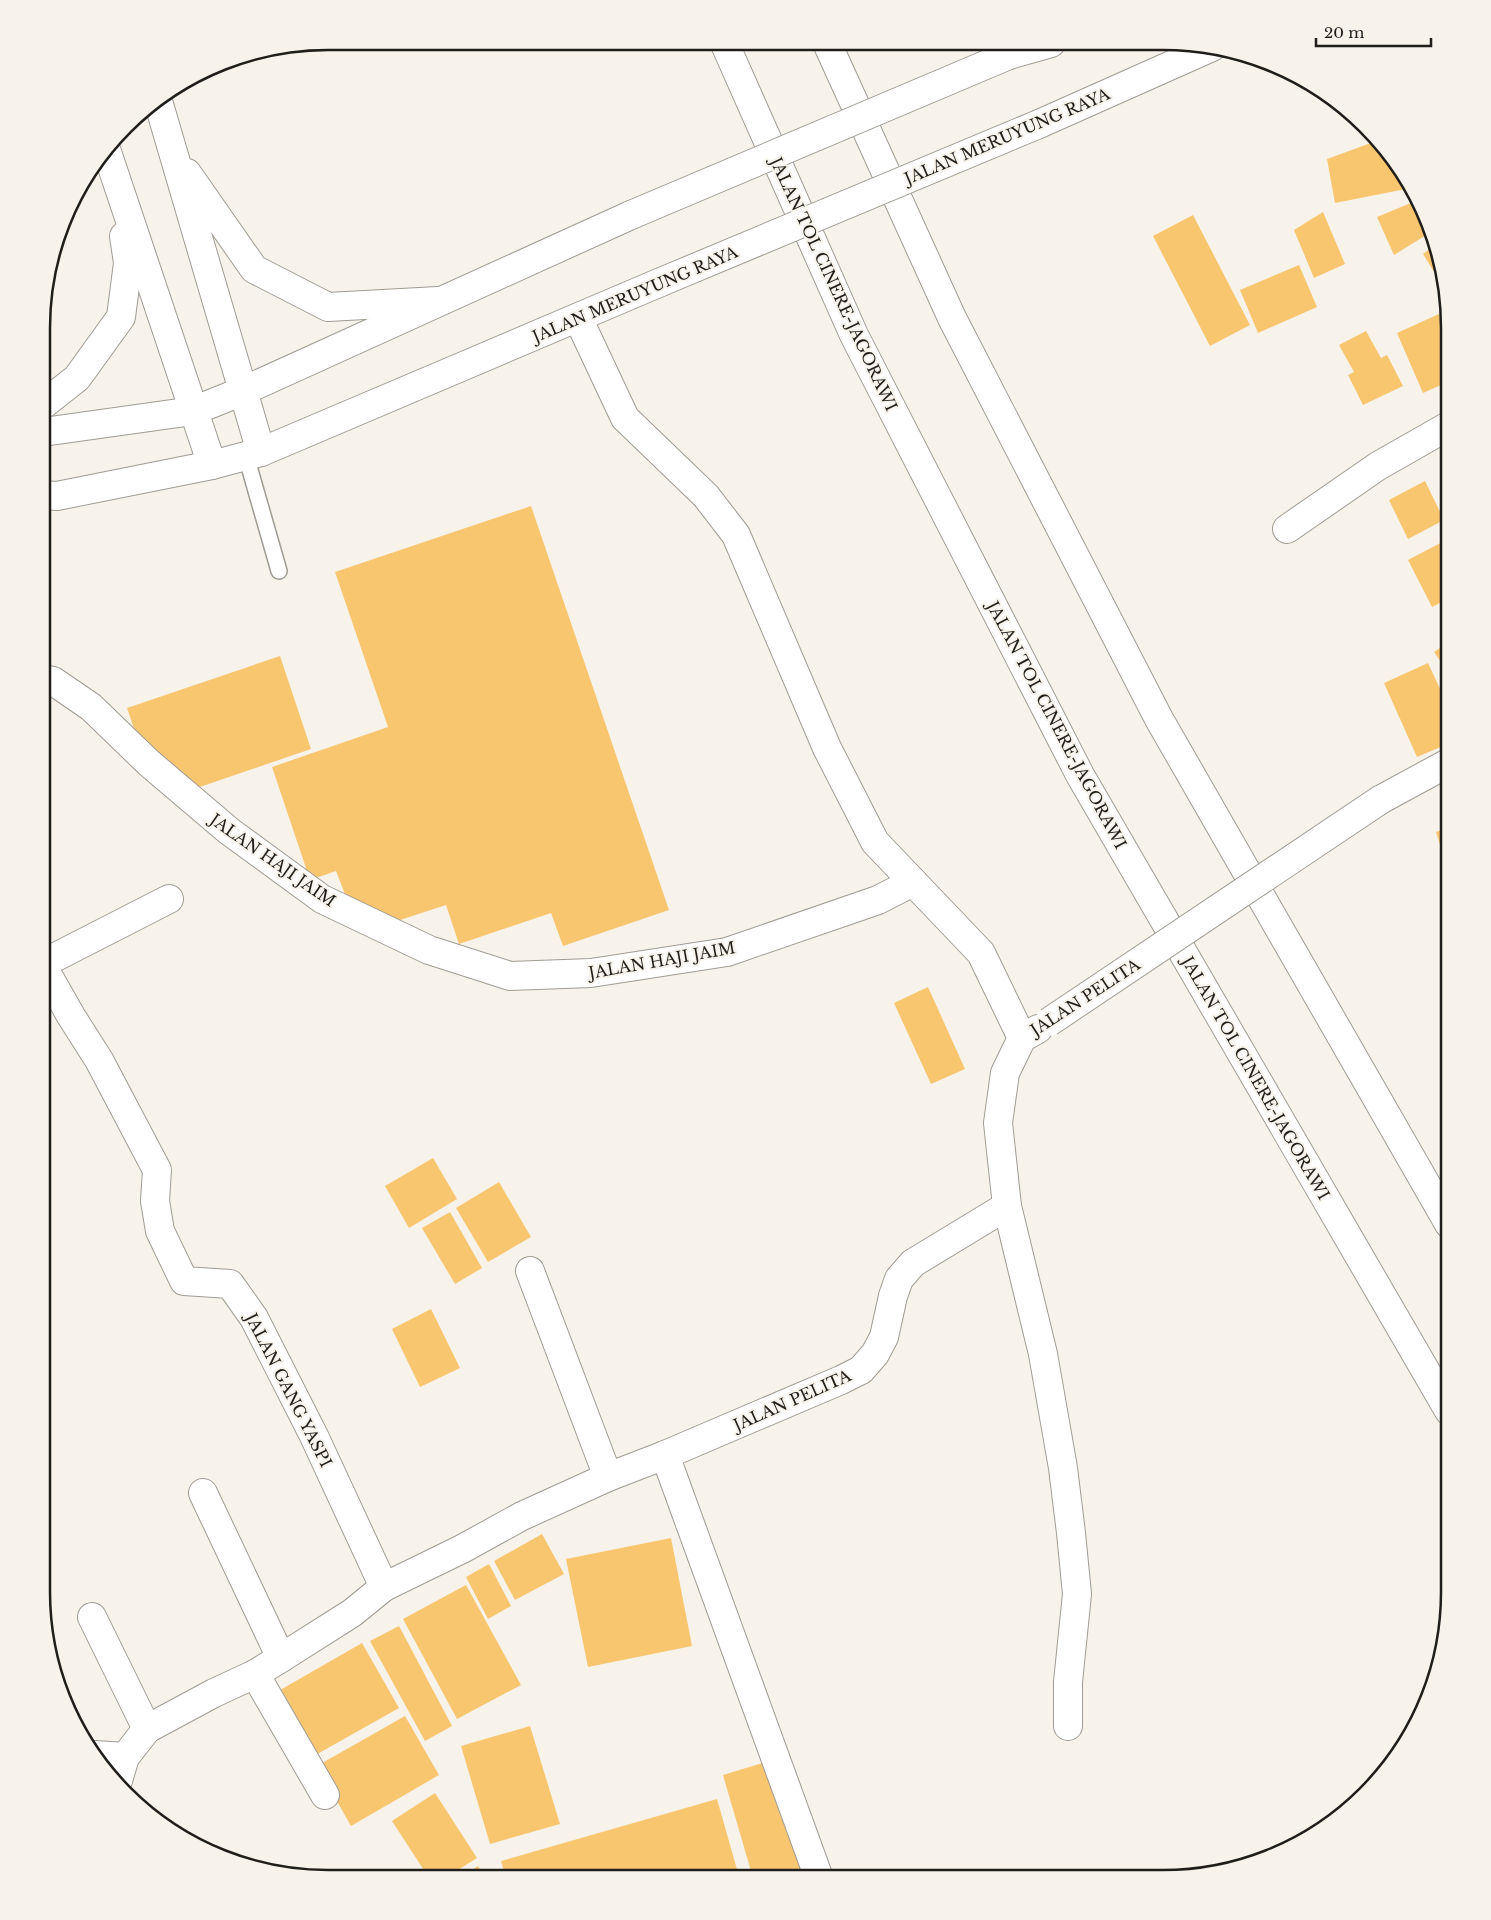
<svg xmlns="http://www.w3.org/2000/svg" width="1491" height="1920" font-family="'Libre Baskerville',serif">
	<style>
		.building { fill: #f9c670 }
		.lines { fill: none; stroke-linecap: round; stroke-linejoin: round }
		.lane-casing { stroke: #a09c94; stroke-width: 18 }
		.street-casing { stroke: #a09c94; stroke-width: 30 }
		.secondary-casing { stroke: #a09c94; stroke-width: 30 }
		.highway-casing { stroke: #a09c94; stroke-width: 30 }
		.lane { stroke: #fff; stroke-width: 15 }
		.street { stroke: #fff; stroke-width: 28 }
		.secondary { stroke: #fff; stroke-width: 28 }
		.highway { stroke: #fff; stroke-width: 28 }
		.street-bridge-casing { stroke: #a09c94; stroke-width: 30; stroke-linecap: butt }
		.secondary-bridge-casing { stroke: #a09c94; stroke-width: 30; stroke-linecap: butt }
		.street-bridge { stroke: #fff; stroke-width: 28 }
		.secondary-bridge { stroke: #fff; stroke-width: 28 }
		.labels { text-anchor: middle; stroke-width: 4; stroke-linejoin: round; paint-order: stroke }
		.street-label { font-size: 16px; fill: #201e1b; stroke: #f7f2ea }
		.rim { fill: none; stroke: #201e1b; stroke-width: 2.5 }
	</style>
	<rect width="100%" height="100%" fill="#f7f2ea"/>
	<!-- building -->
	<g class="building">
		<path d="M1379,140L1401,170L1406,189L1335,203L1327,159Z"/>
		<path d="M1418,200L1431,232L1394,255L1377,217Z"/>
		<path d="M1323,212L1345,264L1314,278L1294,230Z"/>
		<path d="M1193,215L1250,325L1210,346L1153,236Z"/>
		<path d="M1436,244L1440,254L1444,288L1423,254Z"/>
		<path d="M1299,265L1317,307L1258,333L1240,290Z"/>
		<path d="M1439,314L1450,339V381L1423,393L1397,333Z"/>
		<path d="M1366,331L1381,358L1387,355L1403,386L1363,405L1348,375L1354,372L1339,345Z"/>
		<path d="M1425,481L1444,520L1408,539L1389,500Z"/>
		<path d="M531,506L669,910L563,946L551,913L459,944L446,905L391,923L348,902L336,871L310,880L272,767L388,727L335,572Z"/>
		<path d="M1450,538V598L1432,607L1408,560Z"/>
		<path d="M1450,641V675L1434,652Z"/>
		<path d="M280,656L311,749L191,790L142,752L127,708Z"/>
		<path d="M1428,663L1450,710V743L1417,757L1384,683Z"/>
		<path d="M1450,827L1449,872L1436,832Z"/>
		<path d="M928,987L965,1069L931,1084L894,1003Z"/>
		<path d="M433,1158L457,1199L409,1228L385,1186Z"/>
		<path d="M499,1182L531,1237L488,1262L456,1208Z"/>
		<path d="M450,1212L482,1268L455,1284L422,1228Z"/>
		<path d="M431,1309L460,1368L420,1387L392,1329Z"/>
		<path d="M542,1534L564,1574L515,1600L494,1561Z"/>
		<path d="M671,1538L692,1646L588,1667L566,1559Z"/>
		<path d="M489,1564L511,1606L488,1619L466,1577Z"/>
		<path d="M466,1585L521,1685L457,1719L403,1619Z"/>
		<path d="M399,1626L452,1726L425,1741L370,1641Z"/>
		<path d="M362,1643L399,1708L312,1757L275,1693Z"/>
		<path d="M405,1716L439,1775L351,1826L317,1766Z"/>
		<path d="M530,1726L560,1824L490,1844L461,1746Z"/>
		<path d="M769,1761L803,1878H753L723,1775Z"/>
		<path d="M435,1793L477,1858L445,1878H429L392,1821Z"/>
		<path d="M717,1799L738,1873L720,1878H506L501,1861Z"/>
		<path d="M478,1866L486,1878H460Z"/>
	</g>
	<g class="lines">
		<defs>
			<path id="lane" d="M246,456L279,571"/>
			<g id="street">
				<path d="M578,318L625,418L706,496L736,535L827,748L875,842L981,953L1022,1038"/>
				<path d="M1287,529L1378,466L1450,425"/>
				<path d="M43,679L53,681L91,707L149,763L229,831L322,899L429,950L510,976L591,973L727,952L878,900L913,882"/>
				<path d="M1380,800L1450,762"/>
				<path d="M42,964L169,899"/>
				<path d="M42,965L71,1016L99,1060L157,1170L155,1201L160,1231L184,1281L230,1284L254,1318L314,1436L384,1587"/>
				<path d="M1038,1029L1022,1038L1005,1073L998,1123L1007,1206L1043,1354L1063,1468L1071,1533L1077,1594L1068,1682V1726"/>
				<path d="M530,1271L608,1477"/>
				<path d="M665,1455L819,1878"/>
				<path d="M203,1493L281,1658"/>
				<path d="M92,1617L147,1729"/>
				<path d="M255,1674L325,1795"/>
				<path d="M95,1755L125,1757"/>
				<path d="M117,1784L125,1757L147,1729L214,1693L255,1674L281,1658L352,1613L384,1587L462,1549L522,1516L608,1477L665,1455L841,1380L861,1370L875,1354L884,1337L893,1296L899,1279L913,1263L1007,1206"/>
			</g>
			<g id="secondary">
				<path d="M1009,55L1051,43"/>
				<path d="M1039,124L1212,47"/>
				<path d="M43,432L193,411L243,391L631,215"/>
				<path d="M43,495L57,496L212,465L261,452L661,282"/>
			</g>
			<g id="highway">
				<path d="M724,42L854,335L1080,775L1449,1411"/>
				<path d="M827,43L952,318L1159,719L1449,1224"/>
				<path d="M158,101L261,452"/>
				<path d="M107,152L212,465"/>
				<path d="M187,173L254,269L328,307L438,301"/>
				<path d="M44,404L77,378L121,317L128,263L124,236"/>
			</g>
		</defs>
		<!-- lane casing -->
		<use href="#lane" class="lane-casing"/>
		<!-- street casing -->
		<use href="#street" class="street-casing"/>
		<!-- secondary casing -->
		<use href="#secondary" class="secondary-casing"/>
		<!-- highway casing -->
		<use href="#highway" class="highway-casing"/>
		<!-- lane -->
		<use href="#lane" class="lane"/>
		<!-- street -->
		<use href="#street" class="street"/>
		<!-- secondary -->
		<use href="#secondary" class="secondary"/>
		<!-- highway -->
		<use href="#highway" class="highway"/>
		<defs>
			<path id="street-bridge" d="M1049,1022L1380,800"/>
			<g id="secondary-bridge">
				<path d="M631,215L1009,55"/>
				<path d="M661,282L1039,124"/>
			</g>
		</defs>
		<!-- street-bridge casing -->
		<use href="#street-bridge" class="street-bridge-casing"/>
		<!-- secondary-bridge casing -->
		<use href="#secondary-bridge" class="secondary-bridge-casing"/>
		<!-- street-bridge -->
		<use href="#street-bridge" class="street-bridge"/>
		<!-- secondary-bridge -->
		<use href="#secondary-bridge" class="secondary-bridge"/>
	</g>
	<g class="labels">
		<!-- street labels -->
		<g class="street-label">
			<text transform="translate(1007 136) rotate(-23)" y="6">JALAN MERUYUNG RAYA</text>
			<text transform="translate(834 284) rotate(65)" y="6">JALAN TOL CINERE-JAGORAWI</text>
			<text transform="translate(635 294) rotate(-23)" y="6">JALAN MERUYUNG RAYA</text>
			<text transform="translate(1057 725) rotate(62)" y="6">JALAN TOL CINERE-JAGORAWI</text>
			<text transform="translate(273 860) rotate(35)" y="6">JALAN HAJI JAIM</text>
			<text transform="translate(662 960) rotate(-10)" y="6">JALAN HAJI JAIM</text>
			<text transform="translate(1085 997) rotate(-33)" y="6">JALAN PELITA</text>
			<text transform="translate(1256 1078) rotate(60)" y="6">JALAN TOL CINERE-JAGORAWI</text>
			<text transform="translate(289 1390) rotate(63)" y="6">JALAN GANG YASPI</text>
			<text transform="translate(792 1400) rotate(-24)" y="6">JALAN PELITA</text>
		</g>
	</g>
	<!-- crop -->
	<path d="M0 0H1491V1920H0ZM328 50H1163A278 278 0 0 1 1441 328V1592A278 278 0 0 1 1163 1870H328A278 278 0 0 1 50 1592V328A278 278 0 0 1 328 50Z" fill="#f7f2ea" fill-rule="evenodd"/>
	<path class="rim" d="M328 50H1163A278 278 0 0 1 1441 328V1592A278 278 0 0 1 1163 1870H328A278 278 0 0 1 50 1592V328A278 278 0 0 1 328 50Z"/>
	<!-- scale -->
	<path d="M1316 38v8h115v-8" fill="none" stroke="#201e1b" stroke-width="2.5"/>
	<text x="1324" y="38" font-size="15" fill="#201e1b" stroke="#f7f2ea" stroke-width="4" paint-order="stroke">20 m</text>
</svg>
